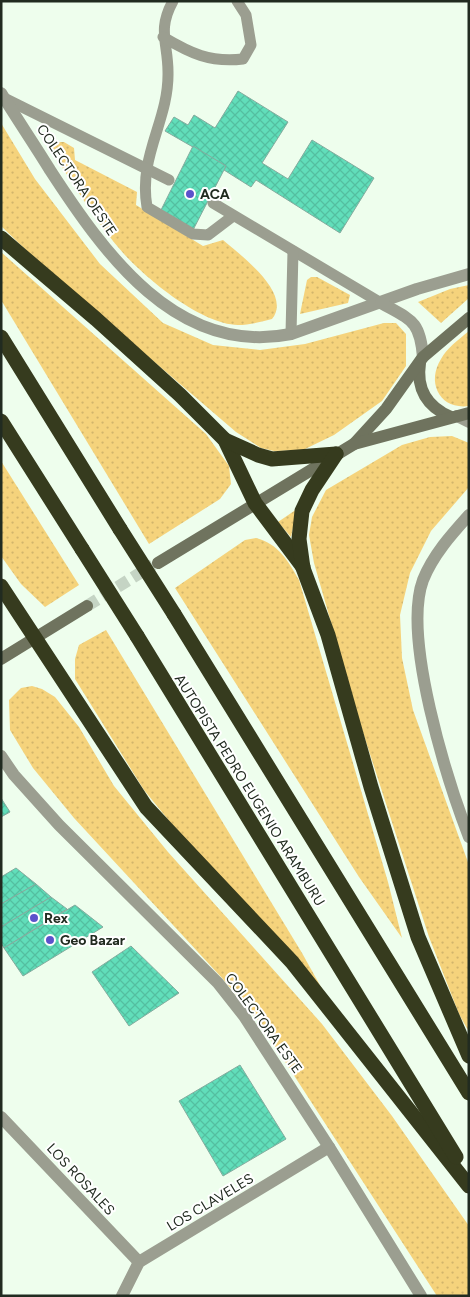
<svg xmlns="http://www.w3.org/2000/svg" width="470" height="1297" font-family="Figtree,sans-serif">
	<style>
		.grass { fill: url(#grass-dots) }
		.building { fill: url(#building-cross-hatch); stroke: #84ab9e }
		.lines { fill: none; stroke-linecap: round; stroke-linejoin: round }
		.secondary-tunnel { stroke: #c5d4c4; stroke-width: 12; stroke-dasharray: 12 6; stroke-linecap: butt }
		.service { stroke: #9b9e90; stroke-width: 11 }
		.minor { stroke: #9b9e90; stroke-width: 12 }
		.tertiary { stroke: #9b9e90; stroke-width: 12 }
		.secondary { stroke: #6f735e; stroke-width: 12 }
		.motorway { stroke: #363b1e; stroke-width: 15 }
		.motorway-bridge { stroke: #363b1e; stroke-width: 15 }
		.poi-dot { fill: #5c52cb; stroke: #fff; stroke-width: 2 }
		.labels { text-anchor: middle; stroke-width: 4; stroke-linejoin: round; paint-order: stroke }
		.street-label { font-size: 14px; fill: #212b20; stroke: #fff }
		.poi-label { font-size: 14px; font-weight: bold; fill: #212b20; stroke: #fff; text-anchor: start }
	</style>
	<defs>
		<pattern id="grass-dots" width="8" height="8" patternUnits="userSpaceOnUse" patternTransform="scale(1.25)"><rect width="8" height="8" fill="#f5d37c"/><path d="M2 2h.1M6 6h.1" fill="none" stroke="#d2b56b" stroke-width="1.8" stroke-linecap="round"/></pattern>
		<pattern id="building-cross-hatch" width="8" height="8" patternUnits="userSpaceOnUse" patternTransform="scale(1.25)"><rect width="8" height="8" fill="#61deba"/><path d="M0 0l8 8M0 8l8-8" fill="none" stroke="#54bfa0"/></pattern>
	</defs>
	<rect width="100%" height="100%" fill="#eefeed"/>
	<!-- grass -->
	<g class="grass">
		<path d="M1,123L35,179L100,264L163,323L213,345L260,350L305,344L384,323H396L406,334V366L382,401L334,435L303,450L274,451L261,448L236,432L46,269L1,226Z"/>
		<path d="M56,142H64L74,148L75,160L137,192L136,205L203,246L223,240C240,255 293,293 272,319C261,322 249,325 238,325C201,324 148,280 124,254C97,224 76,187 53,154L52,147Z"/>
		<path d="M1,252L206,434L229,466L231,484L220,499L149,544L1,300Z"/>
		<path d="M311,277H317L350,295L348,303L300,314L307,280Z"/>
		<path d="M469,285V298L441,323L418,302L450,289Z"/>
		<path d="M469,331V406C440,410 426,383 441,359C447,348 458,340 469,331Z"/>
		<path d="M452,436L469,443V487L431,531L410,573L400,615L402,658L413,710L469,865V1032L459,1014L429,937L359,720L314,563L309,535L312,517L326,490L402,445L430,437Z"/>
		<path d="M1,461L79,585L45,607L21,584L1,556Z"/>
		<path d="M297,509L291,537L278,522Z"/>
		<path d="M256,538C279,544 288,561 299,580L388,882L402,938L359,877L175,588L245,540Z"/>
		<path d="M106,630L302,953L326,996L179,833L144,790L75,679V659L79,645Z"/>
		<path d="M32,686L42,689L55,697L79,727L114,786L168,852L322,1024L392,1116L469,1226V1296H437L260,1023L222,978L74,818L33,768L10,730L9,700L21,688Z"/>
	</g>
	<!-- building -->
	<g class="building">
		<path d="M238,91L288,122L262,163L288,179L312,140L374,178L340,233L256,180L251,187L224,170L226,166L165,131L174,117L188,125L194,115L215,128Z"/>
		<path d="M193,146L226,166L193,230L160,212Z"/>
		<path d="M1,798L10,812L1,817Z"/>
		<path d="M16,868L36,884L1,904V877Z"/>
		<path d="M36,884L51,897L1,927V904Z"/>
		<path d="M51,897L67,909L4,948L1,943V927Z"/>
		<path d="M75,905L103,927L23,976L4,948Z"/>
		<path d="M131,946L179,993L129,1026L92,972Z"/>
		<path d="M240,1065L286,1139L223,1176L179,1101Z"/>
	</g>
	<g class="lines">
		<!-- secondary-tunnel -->
		<path class="secondary-tunnel" d="M87,606L153,565"/>
		<!-- service -->
		<g class="service">
			<path d="M173,1C157,30 168,43 168,72C169,121 138,155 147,207L193,234L208,235L233,216"/>
			<path d="M163,37C190,53 210,63 243,59L251,45L246,15L237,1"/>
			<path d="M4,98L169,180"/>
			<path d="M213,203L381,303"/>
			<path d="M291,334L293,251"/>
		</g>
		<!-- minor -->
		<g class="minor">
			<path d="M1,1117L139,1262"/>
			<path d="M122,1296L139,1262L329,1147"/>
		</g>
		<!-- tertiary -->
		<g class="tertiary">
			<path d="M1,93C17,119 34,144 50,170C104,253 177,357 291,334L417,289L469,274"/>
			<path d="M381,303C411,320 420,320 423,357"/>
			<path d="M457,416L469,422"/>
			<path d="M469,515C451,535 433,555 423,580C402,637 447,780 469,837"/>
			<path d="M1,756L14,775L59,825L218,983L244,1016L329,1147L421,1296"/>
		</g>
		<!-- secondary -->
		<g class="secondary">
			<path d="M420,363C416,389 427,407 451,417"/>
			<path d="M354,444L386,409L423,357L469,318"/>
			<path d="M158,563L354,444L469,413"/>
			<path d="M1,659L87,606"/>
		</g>
		<!-- motorway -->
		<g class="motorway">
			<path d="M1,238L96,319L180,395L225,440L255,503L303,567"/>
			<path d="M1,337L120,529"/>
			<path d="M1,421L82,549"/>
			<path d="M225,440L258,455L272,459L336,454"/>
			<path d="M336,454L312,490L302,511L299,539L303,568L328,635L371,787L418,937L469,1056"/>
			<path d="M1,586L146,807L292,962L469,1186"/>
			<path d="M174,614L469,1093"/>
			<path d="M137,636L456,1157"/>
		</g>
		<!-- motorway-bridge -->
		<g class="motorway-bridge">
			<path d="M120,529L174,614"/>
			<path d="M82,549L137,636"/>
		</g>
	</g>
	<!-- markers -->
	<g class="poi-dot">
		<circle cx="190" cy="194" r="5"/>
		<circle cx="34" cy="918" r="5"/>
		<circle cx="50" cy="940" r="5"/>
	</g>
	<g class="labels">
		<!-- street labels -->
		<g class="street-label">
			<text transform="translate(77 180) rotate(56)" y="5">COLECTORA OESTE</text>
			<text transform="translate(250 790) rotate(58)" y="5">AUTOPISTA PEDRO EUGENIO ARAMBURU</text>
			<text transform="translate(264 1023) rotate(54)" y="5">COLECTORA ESTE</text>
			<text transform="translate(81 1179) rotate(47)" y="5">LOS ROSALES</text>
			<text transform="translate(210 1202) rotate(-31)" y="5">LOS CLAVELES</text>
		</g>
		<!-- poi labels -->
		<g class="poi-label">
			<text x="200" y="199">ACA</text>
			<text x="44" y="923">Rex</text>
			<text x="60" y="945">Geo Bazar</text>
		</g>
	</g>
	<!-- border -->
	<rect width="470" height="1297" fill="none" stroke="#212b20" stroke-width="5"/>
</svg>
